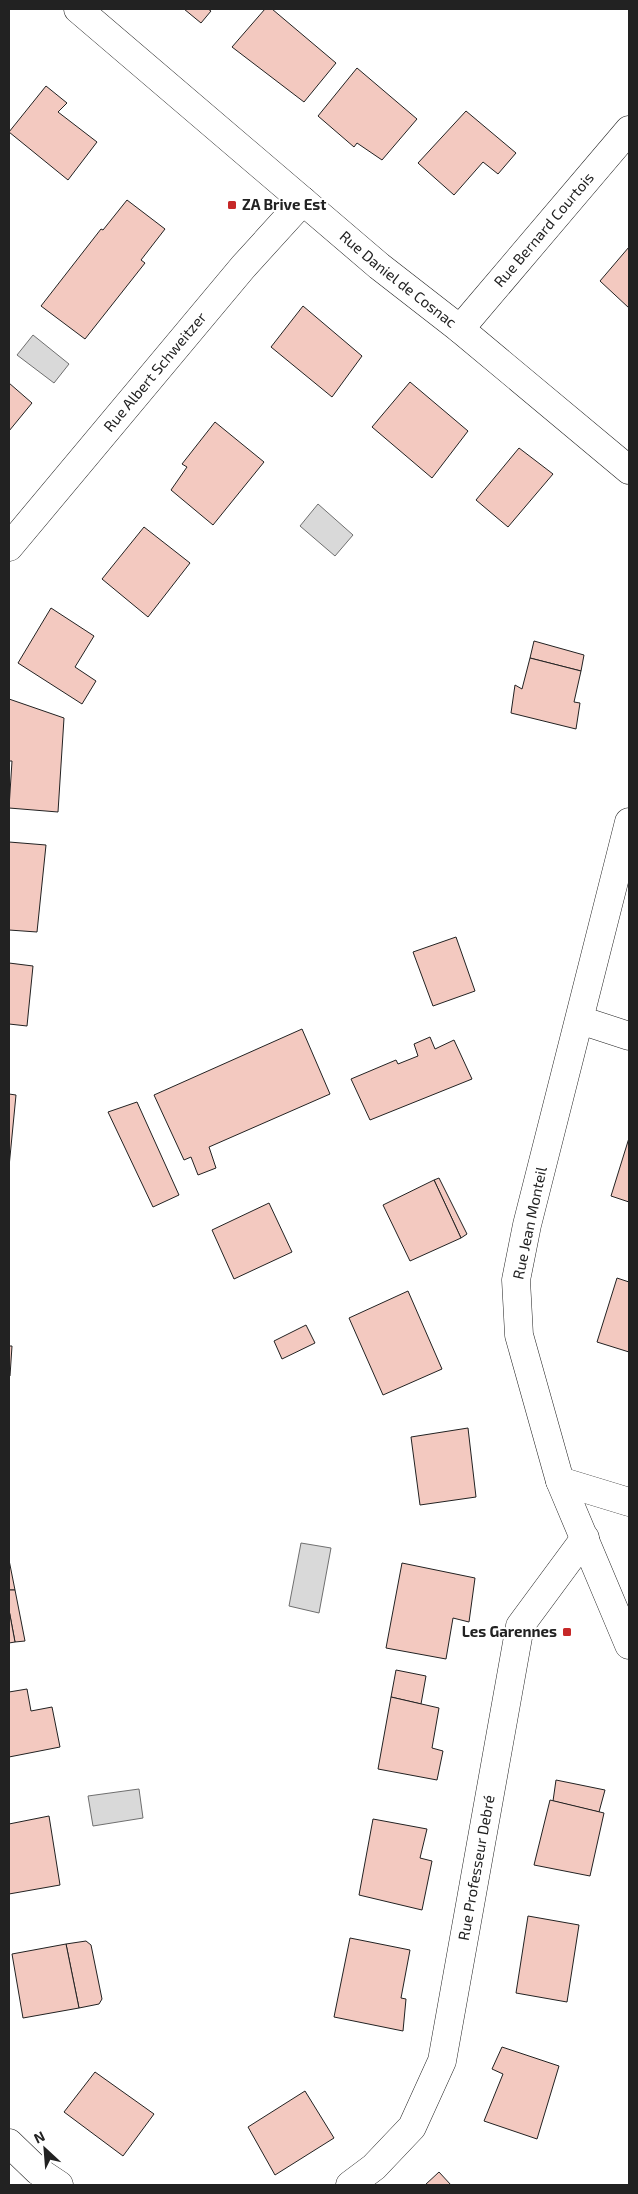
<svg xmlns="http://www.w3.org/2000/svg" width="638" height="2194" font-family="'Exo 2',sans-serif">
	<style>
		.water { fill: #d9d9d9; stroke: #6f6f6f }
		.building { fill: #f3c9c0; stroke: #222 }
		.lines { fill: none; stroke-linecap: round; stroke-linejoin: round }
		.minor-casing { stroke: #222; stroke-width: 29 }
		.minor { stroke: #fff; stroke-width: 28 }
		.poi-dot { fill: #c62828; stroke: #fff; stroke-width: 2 }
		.labels { text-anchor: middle; stroke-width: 4; stroke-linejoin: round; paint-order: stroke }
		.poi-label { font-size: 15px; font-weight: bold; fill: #222; stroke: #fff; text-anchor: start }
		.street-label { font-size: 15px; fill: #222; stroke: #fff }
	</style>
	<rect width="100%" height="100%" fill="#fff"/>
	<!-- water -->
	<g class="water">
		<path d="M33,335L69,364L54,383L17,355Z"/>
		<path d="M318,504L353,535L335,556L300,526Z"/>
		<path d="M301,1543L331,1548L319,1613L289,1606Z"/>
		<path d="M139,1789L143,1818L93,1826L88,1796Z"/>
	</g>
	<!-- building -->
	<g class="building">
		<path d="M184,9H208L211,11L201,23Z"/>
		<path d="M265,9H272L336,63L304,102L232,47Z"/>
		<path d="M357,68L417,119L382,160L357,143L354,147L318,116Z"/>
		<path d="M46,86L67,103L58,112L97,142L68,180L9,132Z"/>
		<path d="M466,111L516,153L498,174L483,162L454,195L418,163Z"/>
		<path d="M127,200L165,229L141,260L145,263L85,339L41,306L101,229L103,230Z"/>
		<path d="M629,247V308L600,281Z"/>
		<path d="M303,306L362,356L332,397L271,347Z"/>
		<path d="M410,382L468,431L432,478L372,427Z"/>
		<path d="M9,383L32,403L9,431Z"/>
		<path d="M215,422L264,462L213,525L171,490L187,467L182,464Z"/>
		<path d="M519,448L553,474L508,527L476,500Z"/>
		<path d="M144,527L190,563L148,617L102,579Z"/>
		<path d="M51,608L94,636L75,667L96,681L82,704L18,663Z"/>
		<path d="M534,641L584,655L581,671L530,658Z"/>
		<path d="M530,658L581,671L574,702L580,703L576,729L511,713L515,685L522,689Z"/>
		<path d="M9,699L64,718L58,812L9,808L12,761H9Z"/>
		<path d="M9,842L46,845L37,932L9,930Z"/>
		<path d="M456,937L475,991L433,1006L413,952Z"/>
		<path d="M9,963L33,966L27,1026L9,1024Z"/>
		<path d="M302,1029L330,1094L209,1147L216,1168L198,1175L191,1157L184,1160L154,1095Z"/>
		<path d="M430,1037L435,1049L454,1040L472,1079L370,1120L351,1079L396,1060L398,1064L418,1056L414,1044Z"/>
		<path d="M9,1094L16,1095L9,1167Z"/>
		<path d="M137,1102L179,1195L153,1207L108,1112Z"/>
		<path d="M629,1138V1202L611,1196Z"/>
		<path d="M439,1178L467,1234L461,1238L434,1180Z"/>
		<path d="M434,1180L461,1238L410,1261L383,1205Z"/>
		<path d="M269,1203L292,1252L234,1279L212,1230Z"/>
		<path d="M617,1278L629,1282V1352L597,1342Z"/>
		<path d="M408,1291L442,1369L383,1395L349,1318Z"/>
		<path d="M306,1325L315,1343L282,1359L274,1341Z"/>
		<path d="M9,1346H12L10,1376H9Z"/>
		<path d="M468,1428L476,1497L420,1505L411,1437Z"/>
		<path d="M9,1560L15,1590H9Z"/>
		<path d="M402,1563L475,1578L469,1622L453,1618L446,1659L386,1648Z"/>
		<path d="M9,1590H15L25,1641L15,1642L9,1610Z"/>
		<path d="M9,1610L15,1642L9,1643Z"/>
		<path d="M396,1670L426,1676L421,1704L391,1697Z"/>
		<path d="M27,1689L31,1711L52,1707L60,1747L9,1757V1692Z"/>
		<path d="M391,1697L439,1708L432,1748L443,1751L437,1780L378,1769Z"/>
		<path d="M556,1780L605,1790L599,1812L553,1801Z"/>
		<path d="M550,1800L604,1813L590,1876L534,1865Z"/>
		<path d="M49,1816L60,1885L9,1894V1824Z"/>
		<path d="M373,1819L427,1829L420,1858L432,1861L422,1910L359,1895Z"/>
		<path d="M528,1916L579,1925L567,2002L516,1993Z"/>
		<path d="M350,1938L410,1950L401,1998L406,1999L403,2031L334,2017Z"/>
		<path d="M86,1941L91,1945L102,1999L99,2004L79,2008L66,1944Z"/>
		<path d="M66,1944L79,2008L23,2018L12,1954Z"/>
		<path d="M502,2047L559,2066L537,2139L484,2121L503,2074L492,2069Z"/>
		<path d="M95,2072L154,2114L123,2156L64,2112Z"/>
		<path d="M305,2091L334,2138L275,2175L248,2127Z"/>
		<path d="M439,2172L451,2185H425Z"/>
	</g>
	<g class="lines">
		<defs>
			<g id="minor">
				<path id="s1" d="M78,9L379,266L460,329L629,470"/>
				<path id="s2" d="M460,329L629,130"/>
				<path id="s3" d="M9,547L243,267L303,201"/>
				<path d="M629,822L527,1225L516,1280L519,1335L560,1481L629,1645"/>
				<path d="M580,1020L629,1036"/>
				<path d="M560,1481L629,1502"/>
				<path d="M9,2143L38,2171L59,2185"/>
				<path id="s4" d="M350,2185L374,2167L412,2127L442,2061L520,1626L585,1538"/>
			</g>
		</defs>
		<!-- minor casing -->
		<use href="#minor" class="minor-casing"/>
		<!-- minor -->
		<use href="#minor" class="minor"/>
	</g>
	<!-- markers -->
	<g class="poi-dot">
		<rect x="227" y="200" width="10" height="10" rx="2.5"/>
		<rect x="562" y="1627" width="10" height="10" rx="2.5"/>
	</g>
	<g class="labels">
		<!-- poi labels -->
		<g class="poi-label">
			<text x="242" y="210">ZA Brive Est</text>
			<text x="557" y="1637" text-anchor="end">Les Garennes</text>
		</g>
		<!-- street labels -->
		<g class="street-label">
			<text dy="5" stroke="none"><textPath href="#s2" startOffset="130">Rue Bernard Courtois</textPath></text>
			<text dy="5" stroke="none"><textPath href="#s1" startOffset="419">Rue Daniel de Cosnac</textPath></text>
			<text dy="5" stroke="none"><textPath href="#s3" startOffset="228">Rue Albert Schweitzer</textPath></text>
			<text transform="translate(530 1223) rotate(-78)" y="5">Rue Jean Monteil</text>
			<text dy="5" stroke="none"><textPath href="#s4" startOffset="354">Rue Professeur Debré</textPath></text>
		</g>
	</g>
	<!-- border -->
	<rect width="638" height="2194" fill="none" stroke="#222222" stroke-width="20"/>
	<!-- north arrow -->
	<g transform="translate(45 2149) rotate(334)" stroke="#ffffff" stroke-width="4" paint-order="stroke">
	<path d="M0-4L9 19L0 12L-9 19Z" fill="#222222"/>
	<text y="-8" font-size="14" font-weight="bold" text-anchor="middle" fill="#222222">N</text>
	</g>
</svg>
